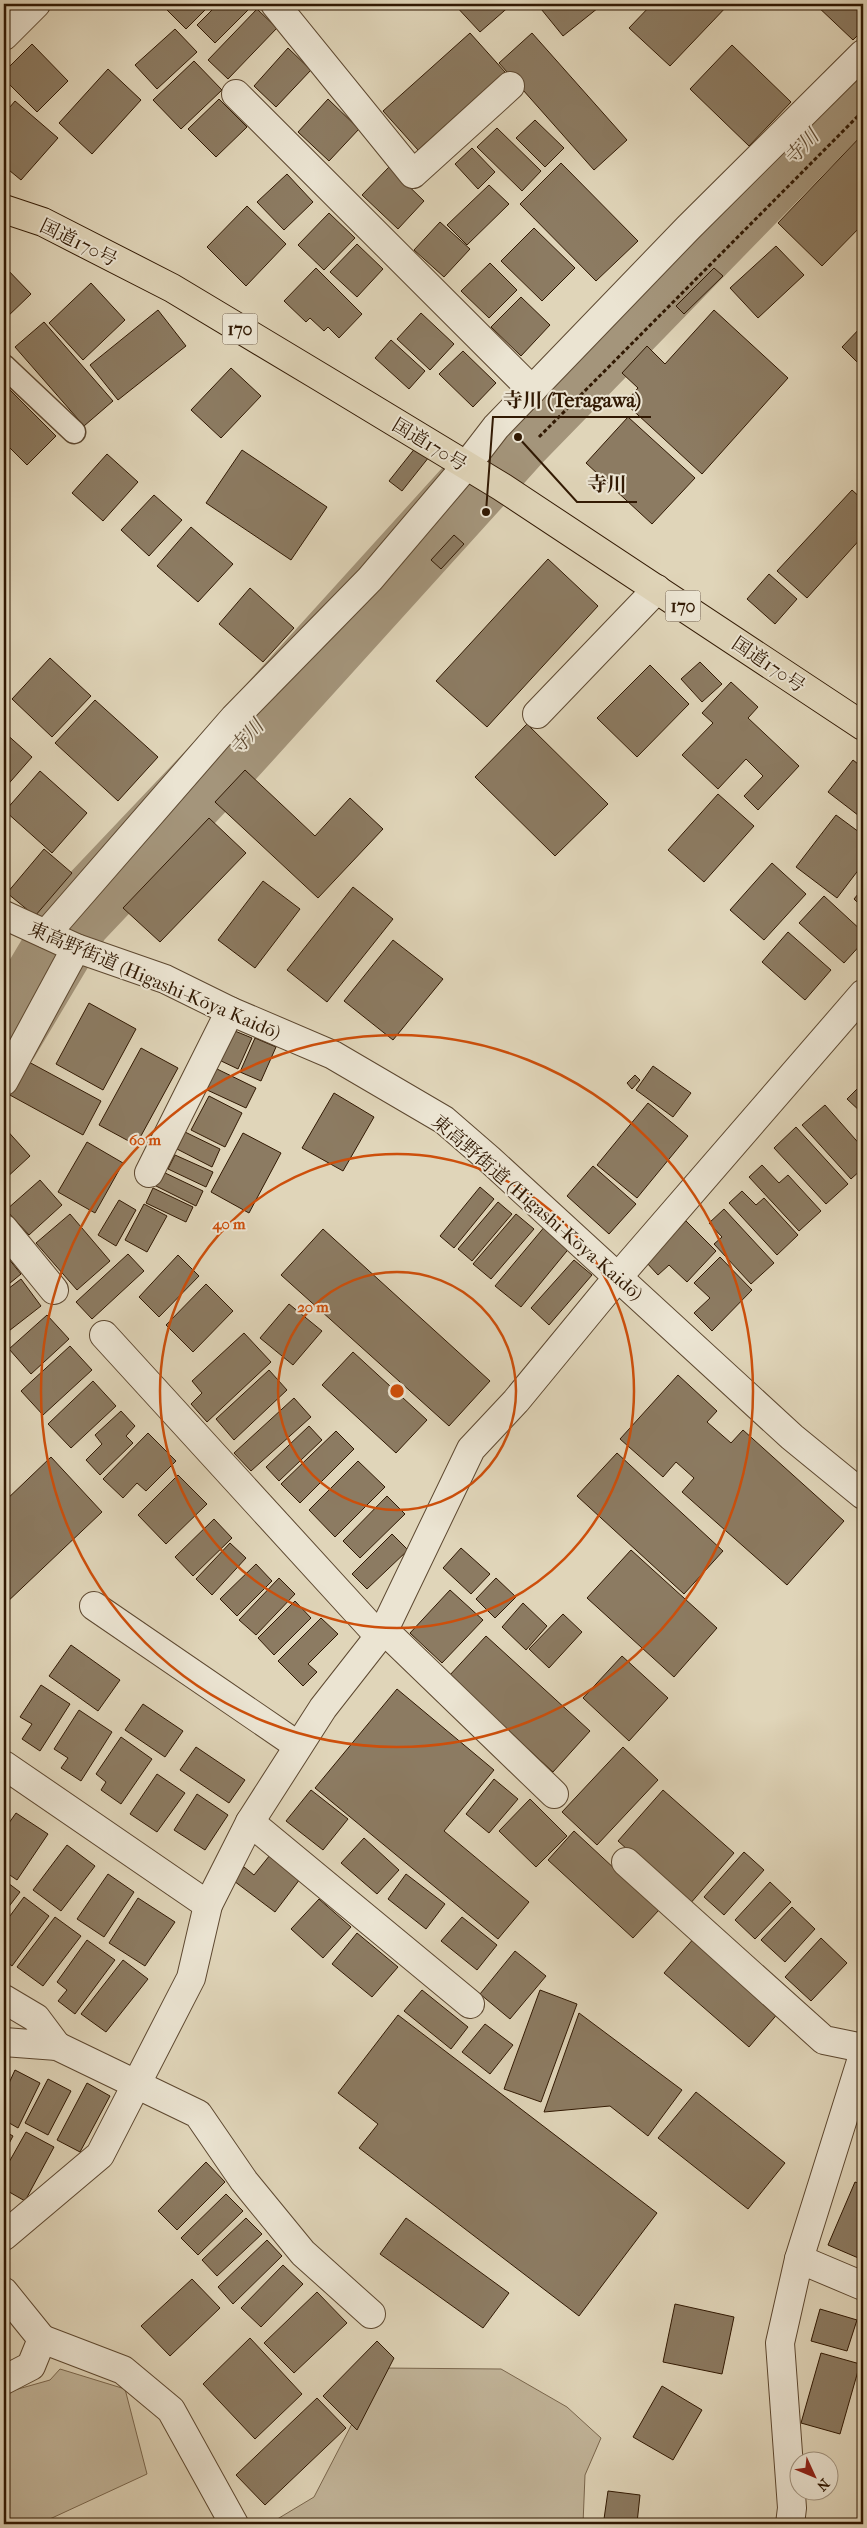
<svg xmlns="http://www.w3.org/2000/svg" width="867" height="2528" font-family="'IM FELL French Canon','Noto Serif JP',serif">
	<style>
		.green { fill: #c2b59a; stroke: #7a674e }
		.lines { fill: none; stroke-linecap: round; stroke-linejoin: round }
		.river { stroke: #a4957b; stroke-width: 71 }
		.building { fill: #8c7b62; stroke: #311903 }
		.service-casing { stroke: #5d4830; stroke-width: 25 }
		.minor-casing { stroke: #5d4830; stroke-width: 30 }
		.trunk-casing { stroke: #311903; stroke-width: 30 }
		.path { stroke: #311903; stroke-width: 3; stroke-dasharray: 4 2.5; stroke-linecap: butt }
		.service { stroke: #ebe4d2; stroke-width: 22 }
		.minor { stroke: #ebe4d2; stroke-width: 28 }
		.trunk { stroke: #e0d5b9; stroke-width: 28 }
		.ring { fill: none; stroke: #cd4f0b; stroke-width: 2.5 }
		.labels { text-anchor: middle; stroke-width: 4; stroke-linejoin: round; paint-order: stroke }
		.shield { fill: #ebe4d2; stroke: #695641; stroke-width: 1 }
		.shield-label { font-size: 18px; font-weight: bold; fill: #311903 }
		.street-label { font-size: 19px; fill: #311903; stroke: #ebe4d2 }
		.water-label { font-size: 20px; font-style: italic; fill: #5f4b33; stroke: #ebe4d2 }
		.centre { fill: #cd4f0b; stroke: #ebe4d2; stroke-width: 2.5 }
		.ring-label { font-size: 15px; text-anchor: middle; font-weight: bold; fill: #cd4f0b; stroke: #ebe4d2; stroke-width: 4; stroke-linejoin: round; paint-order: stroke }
		.leader { fill: none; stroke: #311903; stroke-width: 2 }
		.callout-dot { fill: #311903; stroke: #ebe4d2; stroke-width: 2 }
		.callout-label { font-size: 20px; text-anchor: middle; font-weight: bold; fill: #311903; stroke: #ebe4d2; stroke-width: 4; stroke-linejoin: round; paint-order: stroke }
	</style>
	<rect width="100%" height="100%" fill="#e0d5b9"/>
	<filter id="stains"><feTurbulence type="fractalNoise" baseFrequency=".004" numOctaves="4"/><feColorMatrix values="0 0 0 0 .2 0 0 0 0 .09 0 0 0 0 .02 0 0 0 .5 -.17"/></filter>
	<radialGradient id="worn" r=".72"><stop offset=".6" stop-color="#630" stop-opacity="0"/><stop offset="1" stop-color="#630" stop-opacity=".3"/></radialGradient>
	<!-- green -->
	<g class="green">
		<path d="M381,2368L501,2369L567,2407L601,2438L585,2475L583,2524H269L314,2497Z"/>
		<path d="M60,2369L125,2389L147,2474L39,2524H4V2393L50,2380Z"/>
	</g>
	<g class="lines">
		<!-- river -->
		<path class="river" d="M4,1039L76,918L220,766L518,437L863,83"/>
	</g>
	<!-- building -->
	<g class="building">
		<path d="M161,4H211L186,29Z"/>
		<path d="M218,4H254L215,43L197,25Z"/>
		<path d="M454,4H512L480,32Z"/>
		<path d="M537,4H603L563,36Z"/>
		<path d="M652,4H729L670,66L629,28Z"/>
		<path d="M815,4H863V30L853,40Z"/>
		<path d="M257,9L277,28L228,79L208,60Z"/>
		<path d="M175,29L197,52L157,89L135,65Z"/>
		<path d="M470,33L505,72L418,150L383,111Z"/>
		<path d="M532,33L627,140L594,170L499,63Z"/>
		<path d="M32,44L68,81L37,112L4,79V72Z"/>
		<path d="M732,45L791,102L749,146L690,89Z"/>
		<path d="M288,48L311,70L276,107L254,86Z"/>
		<path d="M194,61L222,90L181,129L153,100Z"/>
		<path d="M108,69L141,100L92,154L59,123Z"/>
		<path d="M219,99L247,127L216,157L188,129Z"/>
		<path d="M328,99L359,129L329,161L298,132Z"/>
		<path d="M15,101L58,138L21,180L4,166V114Z"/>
		<path d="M535,120L564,148L545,167L516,138Z"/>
		<path d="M497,128L541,171L522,191L477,147Z"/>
		<path d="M863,134V224L822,266L778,223Z"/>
		<path d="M472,148L495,172L478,189L455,164Z"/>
		<path d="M561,163L638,241L596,281L520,204Z"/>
		<path d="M389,167L424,201L398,229L362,195Z"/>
		<path d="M287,174L313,202L284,230L257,202Z"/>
		<path d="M489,185L509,204L467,245L447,225Z"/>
		<path d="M247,206L286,244L246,286L207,247Z"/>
		<path d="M329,213L355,238L324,270L298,245Z"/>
		<path d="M440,222L470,249L444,277L414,250Z"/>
		<path d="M534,228L575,268L542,301L501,261Z"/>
		<path d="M357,244L383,269L357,297L330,272Z"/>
		<path d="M776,246L804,275L758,318L730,288Z"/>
		<path d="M490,263L517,290L489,318L461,291Z"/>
		<path d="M4,266L31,294L5,319L4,318Z"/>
		<path d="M316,268L362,314L339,338L328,327L324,331L310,318L306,322L284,301Z"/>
		<path d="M714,268L723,276L684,314L676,306Z"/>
		<path d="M91,283L125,320L83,360L49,323Z"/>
		<path d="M521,297L550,325L521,356L491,327Z"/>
		<path d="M158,310L186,346L118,400L90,365Z"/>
		<path d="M714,310L788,378L702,474L625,403L638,388L622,373L647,346L665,364Z"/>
		<path d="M421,313L454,344L430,370L397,339Z"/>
		<path d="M44,322L113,401L84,426L15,347Z"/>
		<path d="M863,325V368L842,347Z"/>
		<path d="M391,340L425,371L409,389L375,358Z"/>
		<path d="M463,351L496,383L473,407L439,374Z"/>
		<path d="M231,368L261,396L221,438L191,410Z"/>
		<path d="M4,384L56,436L27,465L4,442Z"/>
		<path d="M628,417L695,478L652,524L586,463Z"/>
		<path d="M416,447L429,457L402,491L389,481Z"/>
		<path d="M242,450L327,507L291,560L206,503Z"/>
		<path d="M107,454L138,482L103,521L72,493Z"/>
		<path d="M852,490L863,500V536L807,598L777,571Z"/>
		<path d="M154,495L182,520L149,556L121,530Z"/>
		<path d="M191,527L233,564L198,602L157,566Z"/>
		<path d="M454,535L464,544L441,569L431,560Z"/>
		<path d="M548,559L598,606L487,727L436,681Z"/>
		<path d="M769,574L797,599L775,624L747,599Z"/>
		<path d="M250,588L294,628L263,662L219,624Z"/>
		<path d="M50,658L91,696L52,737L12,699Z"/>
		<path d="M700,662L722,684L702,702L681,679Z"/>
		<path d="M650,665L689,704L637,757L597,718Z"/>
		<path d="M731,682L758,707L748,718L799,766L758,810L744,796L763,776L746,759L718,789L682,755L713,723L702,713Z"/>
		<path d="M95,700L158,757L118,801L55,743Z"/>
		<path d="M527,724L608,804L555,856L475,777Z"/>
		<path d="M4,732L32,757L4,789Z"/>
		<path d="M853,760L863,768V819L828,792Z"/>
		<path d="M245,770L315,836L350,798L383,829L318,898L215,802Z"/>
		<path d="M40,771L87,813L52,853L5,811Z"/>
		<path d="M718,794L754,826L704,882L668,850Z"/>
		<path d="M836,815L863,835V864L837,898L796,867Z"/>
		<path d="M209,818L246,853L160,942L123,908Z"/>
		<path d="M44,849L72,873L35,916L7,893Z"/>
		<path d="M772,863L806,894L764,940L730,910Z"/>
		<path d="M263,881L300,909L255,968L218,940Z"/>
		<path d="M353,887L393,919L327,1002L287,970Z"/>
		<path d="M863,888V908L854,899Z"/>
		<path d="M824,896L863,932V942L844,963L799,923Z"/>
		<path d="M788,932L831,970L805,1000L762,962Z"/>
		<path d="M393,940L443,979L393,1040L344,1001Z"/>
		<path d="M89,1003L136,1029L103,1090L56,1064Z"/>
		<path d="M230,1029L252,1038L238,1069L217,1059Z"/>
		<path d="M255,1038L276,1047L261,1081L240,1072Z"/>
		<path d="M141,1048L178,1068L136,1145L99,1125Z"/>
		<path d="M27,1061L101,1101L83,1135L8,1094Z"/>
		<path d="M653,1066L691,1093L673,1117L636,1090Z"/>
		<path d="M215,1068L256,1088L246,1108L205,1089Z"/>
		<path d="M635,1075L640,1080L632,1089L627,1083Z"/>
		<path d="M863,1083V1114L847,1099Z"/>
		<path d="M334,1093L374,1117L343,1171L302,1148Z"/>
		<path d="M209,1096L242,1113L225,1147L191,1130Z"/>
		<path d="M648,1103L688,1136L637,1198L597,1165Z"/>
		<path d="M825,1105L863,1148V1168L851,1179L802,1125Z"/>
		<path d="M4,1127L30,1156L4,1180Z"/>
		<path d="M796,1127L848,1184L826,1204L774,1148Z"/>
		<path d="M185,1132L220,1149L212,1167L177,1149Z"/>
		<path d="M243,1133L281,1153L249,1213L211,1192Z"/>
		<path d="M87,1142L123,1163L95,1213L58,1192Z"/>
		<path d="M175,1155L213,1172L206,1187L168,1169Z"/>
		<path d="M762,1165L779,1183L788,1175L821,1211L799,1231L749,1177Z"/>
		<path d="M593,1166L636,1204L609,1234L567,1196Z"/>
		<path d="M161,1171L203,1191L196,1206L154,1185Z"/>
		<path d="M40,1180L62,1205L29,1235L6,1210Z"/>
		<path d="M480,1187L494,1199L454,1248L440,1236Z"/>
		<path d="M153,1188L193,1207L186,1222L146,1203Z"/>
		<path d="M742,1191L756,1205L764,1198L798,1235L777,1255L729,1203Z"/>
		<path d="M119,1200L136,1210L116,1246L98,1235Z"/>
		<path d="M498,1202L512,1214L472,1261L458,1249Z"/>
		<path d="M144,1204L167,1216L147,1252L125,1240Z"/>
		<path d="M724,1209L774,1263L751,1284L714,1244L722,1237L709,1223Z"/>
		<path d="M70,1214L110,1261L77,1290L36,1243Z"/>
		<path d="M516,1214L534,1229L491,1279L473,1264Z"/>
		<path d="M686,1221L716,1251L687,1282L669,1265L658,1275L646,1262Z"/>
		<path d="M546,1225L571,1246L521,1307L495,1286Z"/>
		<path d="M323,1229L490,1381L449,1426L281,1275Z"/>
		<path d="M4,1253L21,1274L4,1288Z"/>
		<path d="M128,1254L144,1271L92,1319L76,1302Z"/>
		<path d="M178,1255L199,1276L159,1317L139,1297Z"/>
		<path d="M720,1257L752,1290L712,1331L694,1313L710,1298L694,1283Z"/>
		<path d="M574,1260L592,1275L549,1325L531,1308Z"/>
		<path d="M21,1279L41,1306L5,1334L4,1292Z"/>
		<path d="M206,1284L233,1311L193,1352L166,1325Z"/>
		<path d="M289,1304L322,1331L293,1365L260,1338Z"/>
		<path d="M47,1315L69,1339L31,1374L9,1349Z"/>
		<path d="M244,1333L271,1362L207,1422L191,1404L202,1393L192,1381Z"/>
		<path d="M70,1346L92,1370L43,1415L21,1391Z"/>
		<path d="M353,1352L427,1420L396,1453L322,1385Z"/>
		<path d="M269,1370L287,1390L234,1440L216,1419Z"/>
		<path d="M678,1375L717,1411L707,1422L731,1443L743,1430L844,1521L787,1585L682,1492L694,1478L676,1462L663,1477L620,1439Z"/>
		<path d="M93,1381L116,1406L71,1448L48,1424Z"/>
		<path d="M294,1398L311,1417L251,1471L234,1453Z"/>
		<path d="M121,1411L135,1426L126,1436L133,1443L100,1475L86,1460L102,1444L95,1435Z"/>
		<path d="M309,1426L322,1440L279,1481L266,1467Z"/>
		<path d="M336,1431L354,1449L300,1503L281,1484Z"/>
		<path d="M148,1433L176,1461L146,1491L137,1483L123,1498L103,1479Z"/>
		<path d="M617,1453L723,1551L684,1594L577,1496Z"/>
		<path d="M51,1457L102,1512L4,1605V1502Z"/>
		<path d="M358,1461L385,1487L335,1537L309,1510Z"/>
		<path d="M178,1475L207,1504L166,1544L138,1515Z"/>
		<path d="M387,1496L405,1514L360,1558L343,1541Z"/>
		<path d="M214,1519L232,1538L193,1576L175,1557Z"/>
		<path d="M392,1534L408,1550L367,1589L352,1574Z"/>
		<path d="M230,1543L246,1558L212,1595L196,1579Z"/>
		<path d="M461,1548L490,1574L471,1594L443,1568Z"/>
		<path d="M631,1550L717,1628L674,1677L587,1598Z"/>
		<path d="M256,1564L272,1581L237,1616L220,1599Z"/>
		<path d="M279,1578L295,1594L256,1635L239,1620Z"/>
		<path d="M496,1578L516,1597L495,1618L476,1599Z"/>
		<path d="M450,1590L483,1620L442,1663L410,1633Z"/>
		<path d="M295,1601L311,1618L274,1655L258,1638Z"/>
		<path d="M523,1603L547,1626L526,1650L502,1627Z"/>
		<path d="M563,1614L582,1632L549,1668L529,1649Z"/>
		<path d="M321,1618L338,1634L308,1664L317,1672L303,1686L278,1661Z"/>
		<path d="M486,1636L590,1731L553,1772L449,1676Z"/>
		<path d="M71,1645L120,1680L98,1711L49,1676Z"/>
		<path d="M622,1656L668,1698L629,1741L583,1698Z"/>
		<path d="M41,1685L70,1704L40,1751L22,1739L32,1724L20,1717Z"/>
		<path d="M397,1689L494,1770L444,1831L529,1902L498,1939L315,1788Z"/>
		<path d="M143,1704L183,1731L165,1757L125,1730Z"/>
		<path d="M79,1710L112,1732L81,1781L61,1768L68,1758L54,1749Z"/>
		<path d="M121,1737L152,1759L121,1804L101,1790L106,1782L96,1774Z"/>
		<path d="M196,1747L245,1780L229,1803L180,1770Z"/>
		<path d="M623,1747L658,1780L597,1845L562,1812Z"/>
		<path d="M157,1774L185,1793L157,1832L130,1814Z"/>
		<path d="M494,1779L518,1799L489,1833L466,1814Z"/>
		<path d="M311,1790L348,1819L323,1850L286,1821Z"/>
		<path d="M663,1790L734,1853L689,1905L618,1841Z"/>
		<path d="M197,1794L228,1815L205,1850L174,1830Z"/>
		<path d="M530,1799L567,1836L536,1867L499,1831Z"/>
		<path d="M16,1813L48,1834L17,1880L4,1871V1830Z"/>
		<path d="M574,1831L659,1910L633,1938L548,1860Z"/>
		<path d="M364,1838L399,1870L377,1894L341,1863Z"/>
		<path d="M67,1845L95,1866L61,1911L33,1890Z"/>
		<path d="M744,1852L764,1870L724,1915L704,1897Z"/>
		<path d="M270,1855L300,1879L275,1912L234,1881L244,1867L254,1875Z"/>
		<path d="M108,1874L134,1892L104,1937L77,1919Z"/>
		<path d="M406,1874L445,1904L426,1929L388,1899Z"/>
		<path d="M4,1880L20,1892L4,1913Z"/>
		<path d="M770,1882L791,1902L755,1939L735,1920Z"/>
		<path d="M24,1897L49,1916L12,1966L4,1960V1924Z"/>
		<path d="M138,1898L175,1922L145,1966L109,1943Z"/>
		<path d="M319,1899L351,1927L323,1958L291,1929Z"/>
		<path d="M792,1907L815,1929L785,1962L761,1940Z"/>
		<path d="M55,1917L81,1936L43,1986L17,1967Z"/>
		<path d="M462,1917L497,1945L477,1970L441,1941Z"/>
		<path d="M357,1933L398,1967L372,1997L332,1964Z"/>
		<path d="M695,1937L780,2011L749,2047L664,1973Z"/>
		<path d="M821,1938L847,1963L811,2001L785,1977Z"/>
		<path d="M87,1940L115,1960L75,2014L58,2001L67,1990L57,1982Z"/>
		<path d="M515,1951L546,1976L510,2019L480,1994Z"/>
		<path d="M123,1960L148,1979L106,2032L81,2014Z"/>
		<path d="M422,1990L468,2027L451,2049L404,2011Z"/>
		<path d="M540,1990L577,2004L541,2102L504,2089Z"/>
		<path d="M579,2013L682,2090L648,2136L610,2106L544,2112Z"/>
		<path d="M398,2015L657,2213L579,2316L359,2148L378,2124L338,2093Z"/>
		<path d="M485,2024L513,2045L490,2074L462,2052Z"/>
		<path d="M15,2070L40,2083L18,2128L4,2120V2094Z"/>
		<path d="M48,2079L71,2091L48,2135L25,2123Z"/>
		<path d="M87,2083L110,2096L80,2152L57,2140Z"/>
		<path d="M696,2092L785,2163L748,2209L658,2138Z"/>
		<path d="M4,2131L13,2136L4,2153Z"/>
		<path d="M26,2132L54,2147L25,2201L4,2189V2171Z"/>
		<path d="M206,2162L225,2182L177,2230L158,2211Z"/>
		<path d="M855,2182L863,2185V2260L828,2245Z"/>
		<path d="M226,2194L243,2211L198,2255L181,2238Z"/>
		<path d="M246,2218L262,2234L217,2276L202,2260Z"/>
		<path d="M406,2218L509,2293L483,2328L380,2254Z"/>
		<path d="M267,2240L282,2256L233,2304L218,2287Z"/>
		<path d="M283,2265L303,2284L261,2327L241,2308Z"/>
		<path d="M192,2279L220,2308L170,2356L141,2326Z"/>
		<path d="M317,2292L347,2323L294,2373L264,2343Z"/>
		<path d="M675,2304L734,2317L722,2374L663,2362Z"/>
		<path d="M820,2309L857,2320L847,2351L811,2341Z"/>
		<path d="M250,2338L302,2394L255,2439L203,2384Z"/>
		<path d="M377,2341L394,2358L357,2430L323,2396Z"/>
		<path d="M821,2353L860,2364L840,2434L801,2423Z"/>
		<path d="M662,2386L702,2410L673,2460L633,2437Z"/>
		<path d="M317,2398L346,2428L265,2505L236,2475Z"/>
		<path d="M608,2491L640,2495L637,2523L604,2519Z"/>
	</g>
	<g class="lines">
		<defs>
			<path id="service" d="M4,366L74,432"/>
			<g id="minor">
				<path d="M275,4L413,174L510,86"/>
				<path d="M4,36L36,4"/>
				<path d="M236,94L532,390"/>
				<path d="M537,714L657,589"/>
				<path d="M4,915L76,948L165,979L230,1011L333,1055L444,1120L489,1159L792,1437L863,1495"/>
				<path d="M46,934L234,718L370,579L466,466L496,427L688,228L863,54"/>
				<path d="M4,1081L76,948"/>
				<path d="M149,1173L230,1011"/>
				<path d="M4,1229L54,1290"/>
				<path d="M104,1335L379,1636"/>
				<path d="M94,1606L297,1745"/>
				<path d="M384,1630L554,1794"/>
				<path d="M4,1765L208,1905"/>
				<path d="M250,1822L470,2004"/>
				<path d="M626,1862L824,2040L863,2048"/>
				<path d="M4,1999L36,2018L57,2046"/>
				<path d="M4,2042L57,2046L198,2114L244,2181L303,2253L371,2314"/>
				<path d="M4,2236L100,2155L191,1978L208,1905L250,1822L323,1708L384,1630L471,1449L516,1401L618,1277L863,994"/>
				<path d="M799,2259L863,2286"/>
				<path d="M4,2292L42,2339L31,2366L4,2380"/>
				<path d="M42,2339L123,2370L171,2410L234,2524"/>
				<path d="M790,2524L792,2508L780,2343L799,2259L863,2055"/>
			</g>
			<path id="trunk" d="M4,209L43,222L172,288L322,378L502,487L863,726"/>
		</defs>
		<!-- service casing -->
		<use href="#service" class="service-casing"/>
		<!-- minor casing -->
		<use href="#minor" class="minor-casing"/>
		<!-- trunk casing -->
		<use href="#trunk" class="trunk-casing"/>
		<!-- path -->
		<path class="path" d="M539,437L863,111"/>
		<!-- service -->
		<use href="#service" class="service"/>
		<!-- minor -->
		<use href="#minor" class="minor"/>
		<!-- trunk -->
		<use href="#trunk" class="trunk"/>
	</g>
	<!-- distance rings -->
	<g class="ring">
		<circle cx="397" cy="1391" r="119"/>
		<circle cx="397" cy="1391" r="237"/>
		<circle cx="397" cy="1391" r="356"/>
	</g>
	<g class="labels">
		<!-- shield labels -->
		<g class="shield">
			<rect x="222.5" y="313.5" width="35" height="31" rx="4"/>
			<rect x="665.5" y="590.5" width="35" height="31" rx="4"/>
		</g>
		<g class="shield-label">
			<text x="240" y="335">170</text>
			<text x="683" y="612">170</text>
		</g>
		<!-- street labels -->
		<g class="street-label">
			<text transform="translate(79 242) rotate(26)" y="7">国道170号</text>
			<text transform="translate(430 444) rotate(31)" y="7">国道170号</text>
			<text transform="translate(769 664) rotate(34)" y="7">国道170号</text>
			<text transform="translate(155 980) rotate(23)" y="7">東高野街道 (Higashi-Kōya Kaidō)</text>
			<text transform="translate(538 1207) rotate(41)" y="7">東高野街道 (Higashi-Kōya Kaidō)</text>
		</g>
		<!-- water labels -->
		<g class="water-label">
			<text transform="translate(801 147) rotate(-46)" y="7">寺川</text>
			<text transform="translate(246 737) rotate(-48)" y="7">寺川</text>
		</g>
	</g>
	<circle cx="397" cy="1391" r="8" class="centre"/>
	<g class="ring-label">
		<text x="145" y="1145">60 m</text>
		<text x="229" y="1229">40 m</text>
		<text x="313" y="1312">20 m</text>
	</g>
	<!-- callouts -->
	<path class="leader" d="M486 512L493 417H651M518 437L577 502H637"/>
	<g class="callout-dot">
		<circle cx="486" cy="512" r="5"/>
		<circle cx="518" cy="437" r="5"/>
	</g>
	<g class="callout-label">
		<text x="572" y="407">寺川 (Teragawa)</text>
		<text x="607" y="491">寺川</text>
	</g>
	<!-- margin -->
	<rect width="867" height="2528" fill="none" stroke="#e0d5b9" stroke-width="20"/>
	<rect x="5" y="5" width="857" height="2518" fill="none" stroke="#311903" stroke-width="2.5"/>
	<rect x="10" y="10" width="847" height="2508" fill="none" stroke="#311903"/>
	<!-- north arrow -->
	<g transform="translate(814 2476) rotate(134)"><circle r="24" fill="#ebe4d2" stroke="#a1937f"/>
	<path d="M0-4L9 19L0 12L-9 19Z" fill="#8f2418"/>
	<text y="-8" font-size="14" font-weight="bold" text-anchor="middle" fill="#311903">N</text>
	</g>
	<rect width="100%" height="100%" filter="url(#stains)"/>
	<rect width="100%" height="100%" fill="url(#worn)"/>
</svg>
